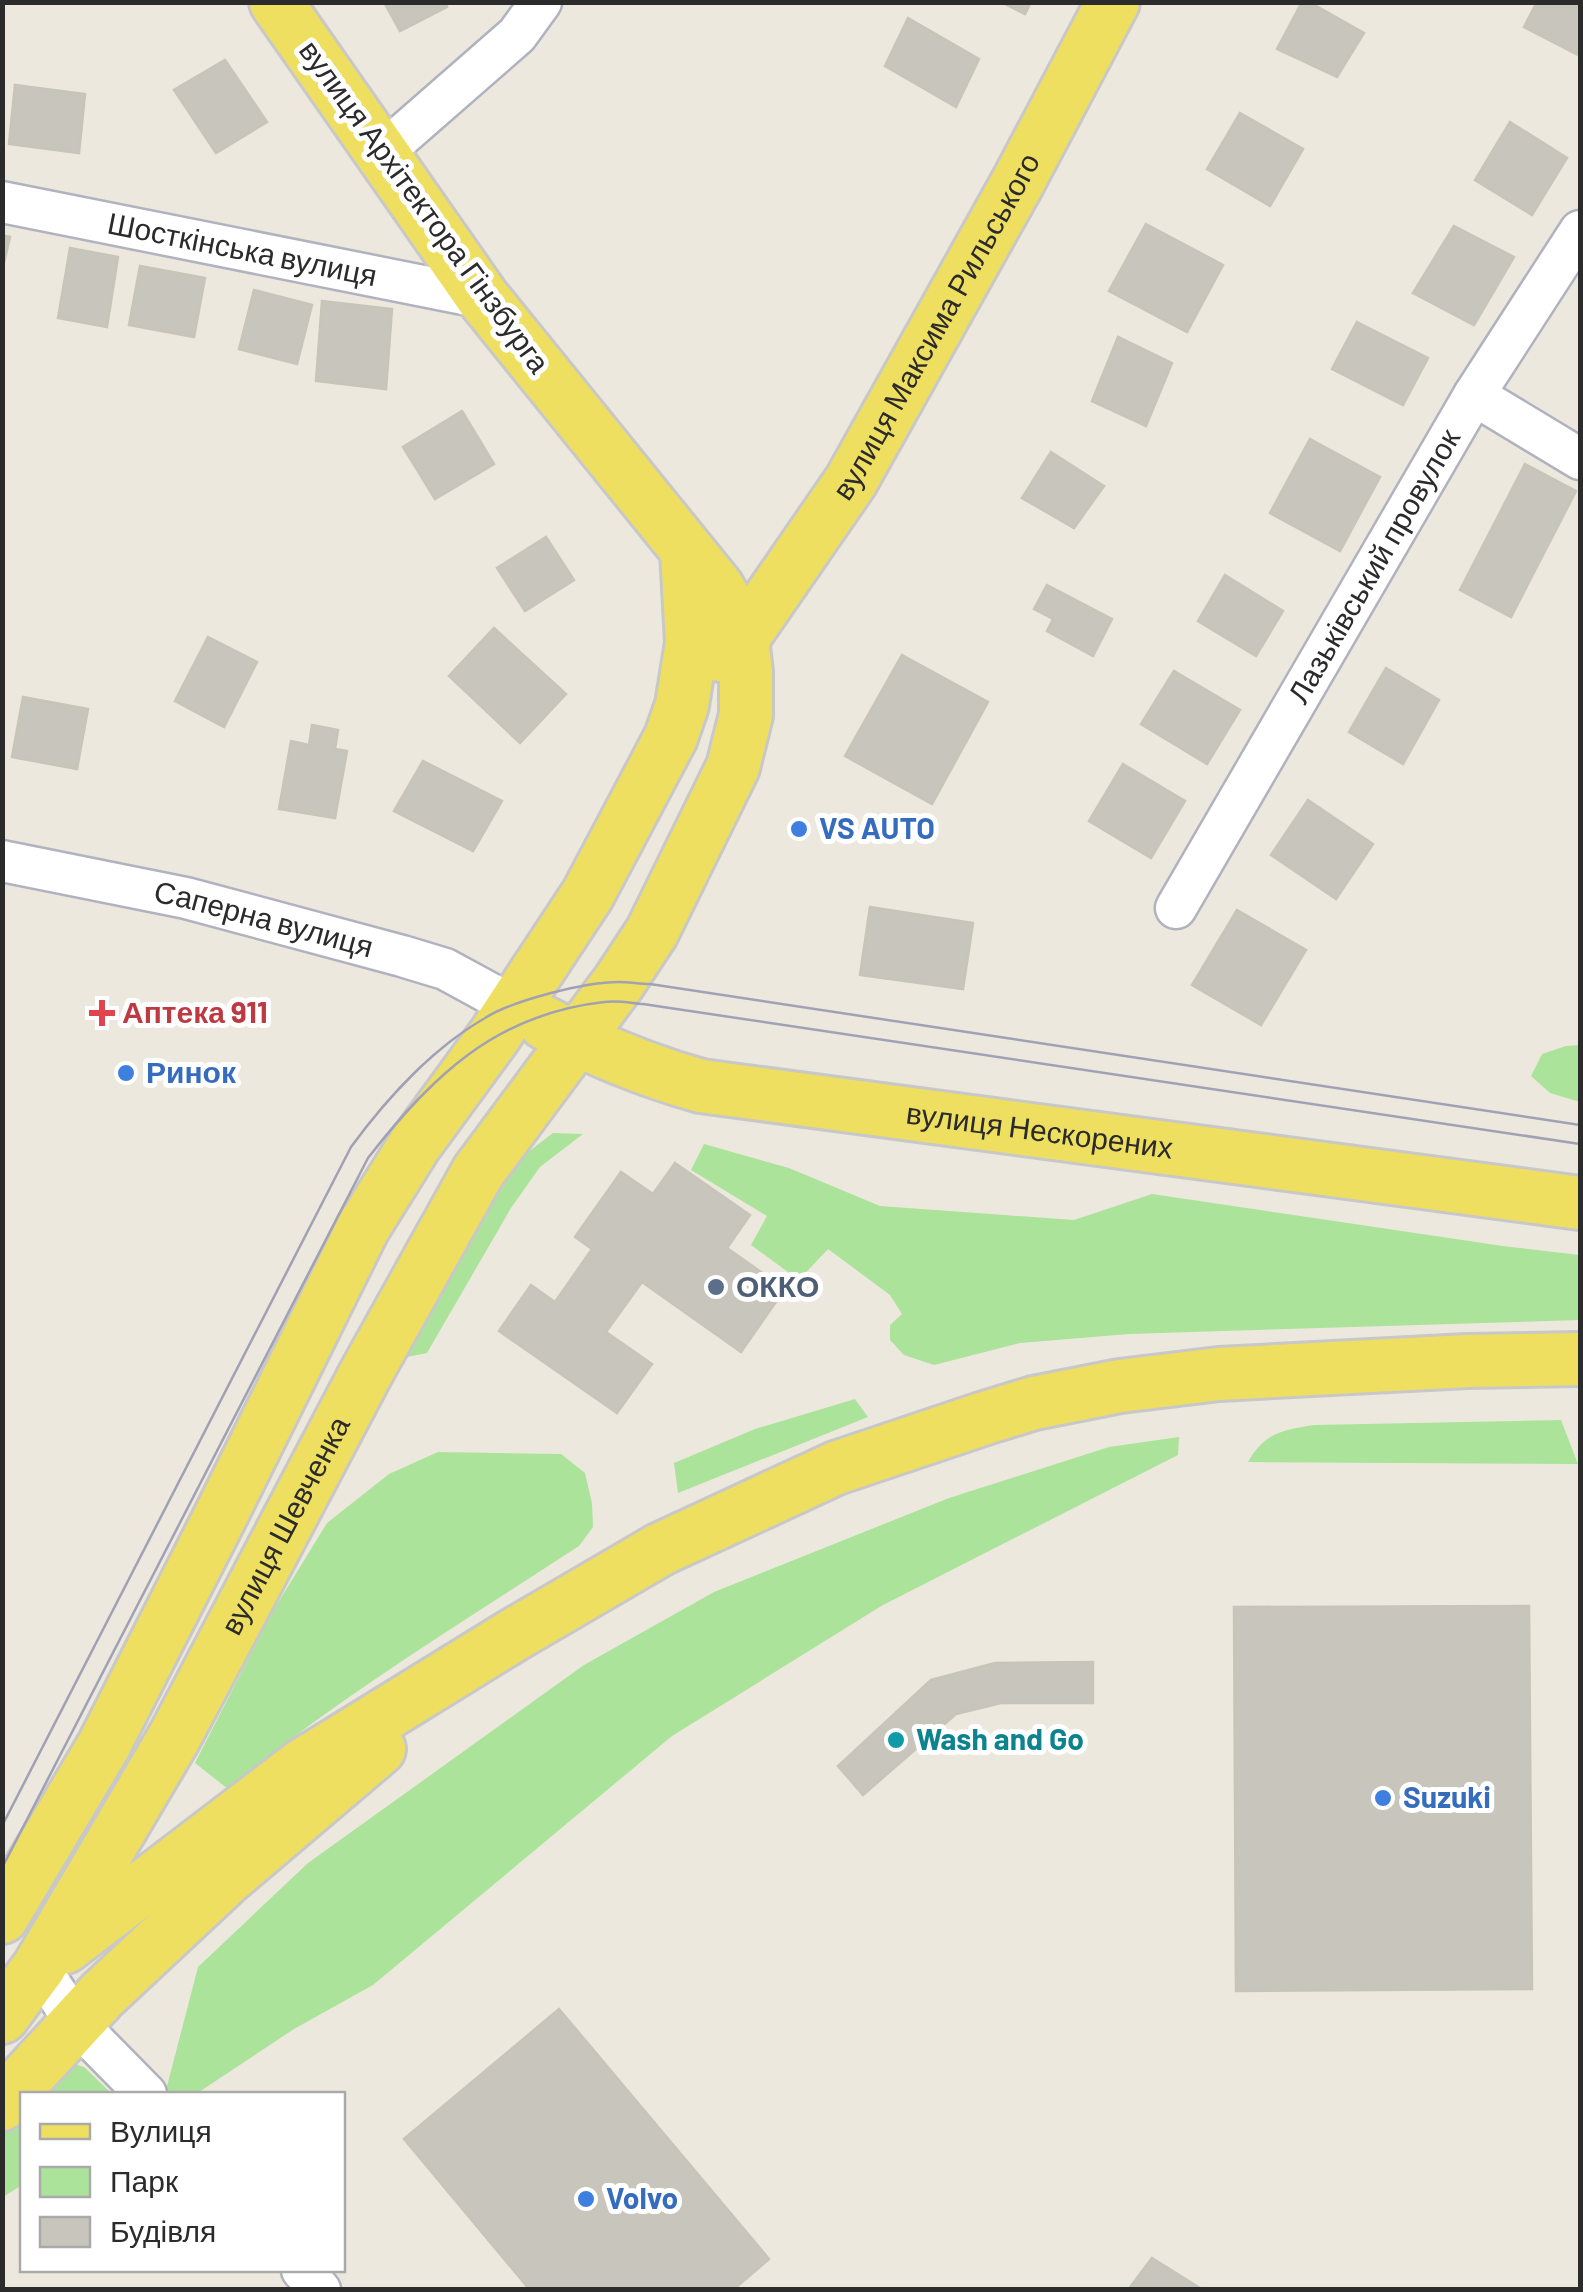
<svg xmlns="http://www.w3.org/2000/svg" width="1583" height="2292" font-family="Barlow,sans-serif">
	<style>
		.green { fill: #abe39b }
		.building { fill: #c8c5bd; stroke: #c8c4b7; stroke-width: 2.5 }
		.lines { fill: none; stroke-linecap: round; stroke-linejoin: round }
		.minor-casing { stroke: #b1b2bf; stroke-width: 45 }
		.major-casing { stroke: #c8c8c8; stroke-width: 58 }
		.minor { stroke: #fff; stroke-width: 40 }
		.major { stroke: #efdf60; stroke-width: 52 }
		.tram { stroke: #a0a1b5; stroke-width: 2.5 }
		.shop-dot { fill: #3f7fe0; stroke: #fff; stroke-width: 4 }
		.health-dot { fill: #e0444e; stroke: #fff; stroke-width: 4 }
		.service-dot { fill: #5c6f8a; stroke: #fff; stroke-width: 4 }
		.culture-dot { fill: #0f9aa8; stroke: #fff; stroke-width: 4 }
		.labels { text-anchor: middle; stroke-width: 10; stroke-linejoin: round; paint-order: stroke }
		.street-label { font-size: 30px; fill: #2b2b2b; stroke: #fff }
		.shop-label { font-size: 30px; font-weight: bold; fill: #366cbe; stroke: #fff; text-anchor: start }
		.health-label { font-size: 30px; font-weight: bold; fill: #be3a42; stroke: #fff; text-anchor: start }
		.service-label { font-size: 30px; font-weight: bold; fill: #4e5e75; stroke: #fff; text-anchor: start }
		.culture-label { font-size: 30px; font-weight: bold; fill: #0d838f; stroke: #fff; text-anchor: start }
	</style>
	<rect width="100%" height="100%" fill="#ede8de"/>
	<!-- green -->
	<g class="green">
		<path d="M1580,1045V1102L1550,1093L1531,1076L1542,1054L1566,1046Z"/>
		<path d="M553,1133L583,1134L540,1167L511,1208L427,1353L402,1358L479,1221L519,1159Z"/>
		<path d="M704,1144L789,1168L880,1206L1074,1220L1152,1194L1503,1246L1580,1255V1320L1129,1334L1020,1343L934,1365L904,1355L890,1340V1325L902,1314L890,1295L828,1249L799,1280L751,1245L767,1216L691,1170Z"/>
		<path d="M855,1399L868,1417L678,1493L674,1463L755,1429Z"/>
		<path d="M1561,1420L1578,1464L1248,1462C1265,1432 1283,1430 1314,1425Z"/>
		<path d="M1179,1437L1178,1455L883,1605L672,1736L373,1985L294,2029L196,2094H165L198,1967L308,1863L584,1665L714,1592L949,1498L1109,1447Z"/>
		<path d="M438,1452L561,1454L585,1473L592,1503L593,1527L579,1546C460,1624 338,1697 228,1789L195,1763L271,1614L327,1523L389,1474Z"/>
		<path d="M74,2064L84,2067L112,2094H28L58,2066Z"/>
		<path d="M22,2100V2185L3,2197V2124Z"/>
	</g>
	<!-- building -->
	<g class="building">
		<path d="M384,2H445L447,7L400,31Z"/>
		<path d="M1001,2H1031L1025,14Z"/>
		<path d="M1302,2H1309L1364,33L1337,77L1277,49Z"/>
		<path d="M1537,2H1580V56L1524,27Z"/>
		<path d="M908,18L979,59L956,107L885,66Z"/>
		<path d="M225,60L267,122L216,153L174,90Z"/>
		<path d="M15,85L85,94L79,153L9,144Z"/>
		<path d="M1240,113L1303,149L1270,206L1207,169Z"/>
		<path d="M1510,122L1567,158L1532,215L1475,180Z"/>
		<path d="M1146,224L1223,265L1187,332L1109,291Z"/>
		<path d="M1454,226L1514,257L1474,325L1413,293Z"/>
		<path d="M2,235L10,237L2,271Z"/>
		<path d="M70,248L118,257L107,327L58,318Z"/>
		<path d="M140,266L205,278L194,337L129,325Z"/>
		<path d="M254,290L312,305L297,364L239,349Z"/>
		<path d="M322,301L392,309L386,389L316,381Z"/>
		<path d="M1357,322L1428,358L1403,405L1332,369Z"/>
		<path d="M1118,337L1172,363L1146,426L1092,401Z"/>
		<path d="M462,411L494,464L435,499L403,447Z"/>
		<path d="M1310,439L1380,477L1340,551L1270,513Z"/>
		<path d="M1051,452L1104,486L1074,528L1022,498Z"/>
		<path d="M1525,464L1576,491L1511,617L1460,590Z"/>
		<path d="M546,537L574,580L525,611L497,568Z"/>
		<path d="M1225,575L1283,611L1256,656L1198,621Z"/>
		<path d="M1047,585L1112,619L1093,656L1047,631L1053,619L1034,609Z"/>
		<path d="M494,628L566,694L520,743L449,676Z"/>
		<path d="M208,637L257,662L224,727L175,701Z"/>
		<path d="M902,655L988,702L932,804L845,756Z"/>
		<path d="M1386,668L1439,700L1403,764L1349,732Z"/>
		<path d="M1174,671L1240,710L1207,764L1141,724Z"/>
		<path d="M23,697L88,709L77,769L12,757Z"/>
		<path d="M312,725L338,730L335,749L347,751L335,818L279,809L291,741L309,745Z"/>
		<path d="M423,761L502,801L473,851L394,811Z"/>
		<path d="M1123,764L1185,801L1151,858L1089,821Z"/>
		<path d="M1308,800L1373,844L1336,899L1271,855Z"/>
		<path d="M870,907L973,923L963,989L860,975Z"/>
		<path d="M1237,910L1306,950L1261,1025L1192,985Z"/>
		<path d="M675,1163L750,1215L727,1248L785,1289L741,1352L642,1282L606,1332L652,1364L617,1413L499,1331L531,1285L555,1302L592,1249L575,1237L621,1172L653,1194Z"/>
		<path d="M1529,1606L1532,1989L1236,1991L1234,1607Z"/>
		<path d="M1093,1662V1703H1001L956,1714L863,1795L838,1766L931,1680L995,1663Z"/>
		<path d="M559,2009L769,2259L733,2290H530L404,2139Z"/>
		<path d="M1152,2258L1203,2290H1128Z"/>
	</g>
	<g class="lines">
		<defs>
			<g id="minor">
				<path d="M382,153L517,35L541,2"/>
				<path id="s1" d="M2,202L483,298"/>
				<path d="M1474,395L1580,459"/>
				<path id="s2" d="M2,861L186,898L402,956L445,969L513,1006"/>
				<path id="s3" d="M1176,908L1474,395L1580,231"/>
				<path d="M39,1967L76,2023L146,2094"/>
				<path d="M302,2270L320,2290"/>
			</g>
			<g id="major">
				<path id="s4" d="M721,655L742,639L851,481L1018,182L1113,2"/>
				<path id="s5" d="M545,1023C594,1049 647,1071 701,1086L1580,1203"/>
				<path d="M2,1917L104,1745L221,1515L363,1228L414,1146L495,1035L588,894L671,737L682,705L692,643L687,551"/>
				<path d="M65,1947L303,1765L512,1636L661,1549L836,1468L985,1418L1034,1403L1120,1386L1219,1374L1467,1361L1580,1359"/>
				<path id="s6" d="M2,2017L39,1967L175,1736L366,1373L478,1172L619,982L652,932L733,767L746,715V672L742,639L734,616L717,587L483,298L276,2"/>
				<path d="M2,2104L102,1995L226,1879L379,1749"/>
			</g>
		</defs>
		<!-- minor casing -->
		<use href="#minor" class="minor-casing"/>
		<!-- major casing -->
		<use href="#major" class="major-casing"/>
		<!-- minor -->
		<use href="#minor" class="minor"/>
		<!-- major -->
		<use href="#major" class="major"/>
		<!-- tram -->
		<g class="tram">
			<path d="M2,1826L351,1147C386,1099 433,1048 485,1018C514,1000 585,982 619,982C629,982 640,984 650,984L1580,1125"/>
			<path d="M2,1868L368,1158C432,1076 496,1014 604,1002C617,1000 631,1003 643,1004L1580,1144"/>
		</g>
	</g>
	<!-- markers -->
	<g class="shop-dot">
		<circle cx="799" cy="829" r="10"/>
		<circle cx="126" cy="1073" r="10"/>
		<circle cx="1383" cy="1798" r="10"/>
		<circle cx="586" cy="2199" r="10"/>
	</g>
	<path class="health-dot" d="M97 998h10v10h10v10h-10v10h-10v-10h-10v-10h10z"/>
	<circle class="service-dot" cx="716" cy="1287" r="10"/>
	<circle class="culture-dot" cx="896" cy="1740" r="10"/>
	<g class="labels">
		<!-- street labels -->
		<g class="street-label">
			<text transform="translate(424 207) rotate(54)" y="10">вулиця Архітектора Гінзбурга</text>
			<text dy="10" stroke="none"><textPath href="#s1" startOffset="245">Шосткінська вулиця</textPath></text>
			<text dy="10" stroke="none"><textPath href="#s4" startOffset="395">вулиця Максима Рильського</textPath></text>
			<text dy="10" stroke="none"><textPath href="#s3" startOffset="395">Лазьківський провулок</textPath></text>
			<text dy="10" stroke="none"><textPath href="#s2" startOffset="268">Саперна вулиця</textPath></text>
			<text dy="10" stroke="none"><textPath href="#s5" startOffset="510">вулиця Нескорених</textPath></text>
			<text dy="10" stroke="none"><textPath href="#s6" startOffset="568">вулиця Шевченка</textPath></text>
		</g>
		<!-- shop labels -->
		<g class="shop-label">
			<text x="819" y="839">VS AUTO</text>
			<text x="146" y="1083">Ринок</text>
			<text x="1403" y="1808">Suzuki</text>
			<text x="606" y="2209">Volvo</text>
		</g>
		<!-- health labels -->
		<g class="health-label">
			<text x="122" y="1023">Аптека 911</text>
		</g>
		<!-- service labels -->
		<g class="service-label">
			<text x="736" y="1297">ОККО</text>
		</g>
		<!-- culture labels -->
		<g class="culture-label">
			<text x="916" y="1750">Wash and Go</text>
		</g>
	</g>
	<!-- border -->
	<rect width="1583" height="2292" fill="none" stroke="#2b2b2b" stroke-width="10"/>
	<!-- legend -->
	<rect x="20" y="2092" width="325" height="180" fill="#ffffff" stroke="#aaaaaa" stroke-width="2.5"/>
	<rect x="40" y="2124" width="50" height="15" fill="#efdf60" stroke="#aaaaaa" stroke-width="2.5"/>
	<text x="110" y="2142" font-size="30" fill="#2b2b2b">Вулиця</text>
	<rect x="40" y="2167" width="50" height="30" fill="#abe39b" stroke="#aaaaaa" stroke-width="2.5"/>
	<text x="110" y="2192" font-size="30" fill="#2b2b2b">Парк</text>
	<rect x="40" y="2217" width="50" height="30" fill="#c8c5bd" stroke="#aaaaaa" stroke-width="2.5"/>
	<text x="110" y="2242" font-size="30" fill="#2b2b2b">Будівля</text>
</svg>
